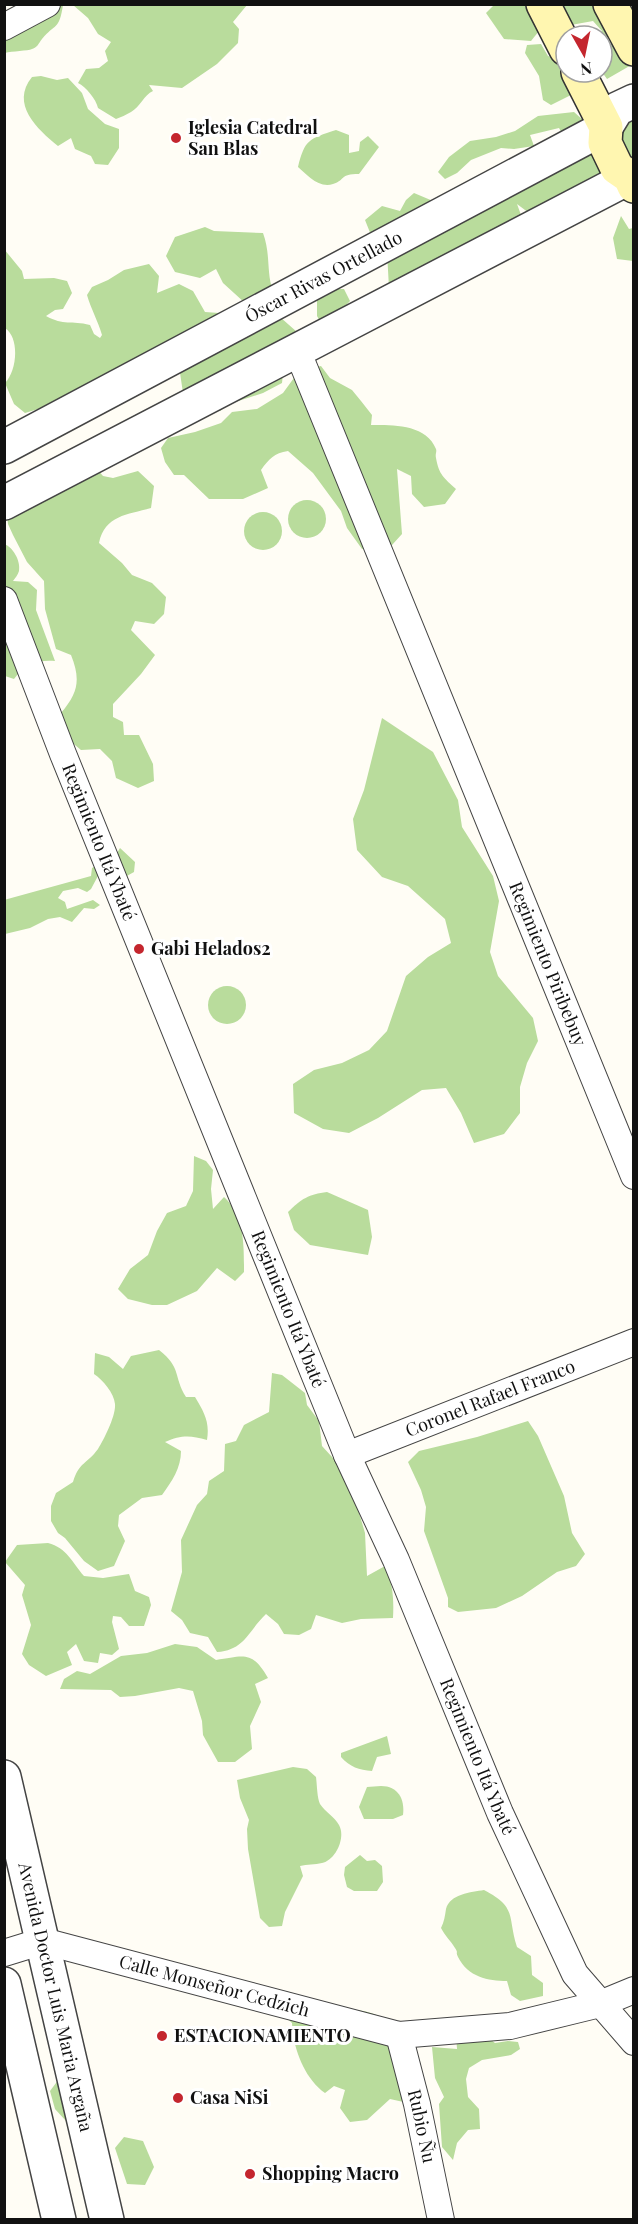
<svg xmlns="http://www.w3.org/2000/svg" width="638" height="2224" font-family="'Playfair Display',serif">
	<style>
		.forest { fill: #b9dc9c }
		.lines { fill: none; stroke-linecap: round; stroke-linejoin: round }
		.minor-casing { stroke: #444; stroke-width: 28 }
		.tertiary-casing { stroke: #444; stroke-width: 36 }
		.secondary-casing { stroke: #333; stroke-width: 36 }
		.minor { stroke: #fff; stroke-width: 26 }
		.tertiary { stroke: #fff; stroke-width: 33 }
		.secondary { stroke: #fff6b0; stroke-width: 33 }
		.poi-dot { fill: #c4262e; stroke: #fff; stroke-width: 2 }
		.labels { text-anchor: middle; stroke-width: 6; stroke-linejoin: round; paint-order: stroke }
		.poi-label { font-size: 18px; font-weight: bold; fill: #111; stroke: #fff; text-anchor: start }
		.street-label { font-size: 18px; fill: #111; stroke: #fff }
	</style>
	<rect width="100%" height="100%" fill="#fffdf5"/>
	<!-- forest -->
	<g class="forest">
		<path d="M20,5H63C59,31 55,23 42,39C38,44 38,47 32,49C28,51 12,51 5,53L4,13Z"/>
		<path d="M73,5H247L233,22L239,29L238,43L217,64L182,88L149,85L153,91C144,95 140,107 131,112C126,115 121,117 116,119L98,108C96,99 86,87 78,83L86,69L99,68L108,61L105,51L111,42L98,34L88,18Z"/>
		<path d="M494,5H537L543,26L531,41L504,39L486,13Z"/>
		<path d="M560,5H610L633,64L607,79L602,72V36H595L602,31L593,21L571,25Z"/>
		<path d="M541,44L548,56L566,63L583,79L571,95L551,105L543,100L539,76L525,53L527,45Z"/>
		<path d="M41,76L57,80L68,78L82,93L88,109L105,124L119,129V148L108,165L95,164L91,156L75,149L71,138L58,146C37,129 10,104 32,77Z"/>
		<path d="M633,111V168L614,144Z"/>
		<path d="M574,112L583,120L582,131L564,137L559,128L530,135L534,146L514,149L501,148L471,160L457,173L445,179L438,172L449,157L470,141L496,137L515,131L538,116Z"/>
		<path d="M336,130L349,135V153L359,151L360,142L368,136L379,147L359,174C339,174 346,180 333,184C319,189 306,174 298,167C305,139 309,139 336,130Z"/>
		<path d="M596,151L607,170L537,219L517,204L525,226L389,288L387,252Z"/>
		<path d="M414,193L452,209L371,235L365,220L382,206L400,211L406,200Z"/>
		<path d="M621,216L629,229L633,228V261L617,259L613,238Z"/>
		<path d="M205,227L214,231L263,233C271,255 266,272 273,291L245,303L223,283L216,269L200,278L175,272L166,256L175,237Z"/>
		<path d="M4,249L22,271L24,279L54,278L67,281L72,293L63,309L55,310L46,316C64,326 71,320 90,325L94,334L100,338L102,335C98,321 91,309 87,295L92,287L108,280L124,270L149,264L159,276L157,293L179,284L193,291L205,312L219,313L226,316L280,317L297,332L284,363L282,383L263,393L229,404L220,411H212L183,393L179,366L25,413L14,404L5,383C17,371 20,338 5,328Z"/>
		<path d="M333,289H344L350,301L324,329L317,316V299L326,296Z"/>
		<path d="M321,366L330,378L352,390L361,401L372,415L371,425C393,425 426,424 436,449C437,452 435,454 436,458C439,475 444,478 456,489L445,504L424,507L412,494L411,476L397,469L402,534L392,545L362,549L347,528L341,511L313,473L288,451C274,453 269,459 261,470L268,488L243,499H209L184,475H174L165,462L161,448L168,438L195,432L221,423L232,412L257,409L283,393L299,371Z"/>
		<path d="M65,452L84,454L103,476L113,478L138,471L154,486L151,508C127,515 105,515 99,543L122,563L132,575L152,583L166,597L164,614L154,624L135,621L131,630L155,655L141,674L113,704V717L123,722L124,735H139L153,764L154,781L138,788L116,778L112,761L100,749L81,750L69,740L61,713C78,693 81,680 71,655L56,649L45,609L44,581L27,562L13,535L8,524L5,500L59,465Z"/>
		<circle cx="307" cy="519" r="19"/>
		<circle cx="263" cy="531" r="19"/>
		<path d="M4,544C13,547 21,561 19,571C18,575 15,578 13,581L28,582L37,590L36,610L55,661C38,659 23,666 14,679L5,676Z"/>
		<path d="M382,718L433,752L458,800L462,827L493,876L499,901L490,952L498,976L533,1018L538,1041L527,1063L520,1087V1113L504,1134L474,1143L461,1113L446,1088L422,1090L378,1118L349,1133L323,1129L294,1113L293,1084L314,1070L342,1063L369,1050L387,1031L406,976L428,957L451,943L445,919L408,886L382,877L357,850L353,819L364,790Z"/>
		<path d="M120,848L135,862L134,872L125,877L99,874L91,889L87,892L78,888L63,891L58,898L65,902L67,909L93,900L100,905L94,909L84,908L72,922L60,917L48,919L30,928L5,934L4,900L91,876L92,868L117,853Z"/>
		<circle cx="227" cy="1005" r="19"/>
		<path d="M194,1156L206,1161L213,1170L211,1189L213,1209L224,1197C245,1216 244,1246 244,1272L235,1281L217,1268L197,1291L167,1305H152L128,1299L118,1289L130,1269L148,1255L157,1231L167,1213L186,1206L193,1191Z"/>
		<path d="M327,1192L368,1210L372,1237L368,1255L310,1245L294,1230L288,1212C301,1199 309,1194 327,1192Z"/>
		<path d="M159,1350C182,1368 173,1376 186,1397H195C204,1412 210,1422 207,1440C190,1435 181,1435 165,1442L181,1451C181,1468 172,1481 162,1495L142,1498L119,1515L118,1526L125,1541L114,1566L98,1571L84,1561L65,1538L58,1533L51,1521V1506L56,1493L73,1482C79,1462 87,1464 98,1449C104,1439 116,1416 115,1404C114,1393 103,1380 94,1374L95,1353L109,1357L123,1369L131,1356Z"/>
		<path d="M272,1373L282,1375L305,1393L307,1405L319,1421L322,1446L343,1469L357,1506L365,1533L367,1576L385,1566C393,1584 394,1599 393,1618L361,1619L342,1623L316,1615L311,1629L299,1635L284,1634L278,1624L266,1614C248,1631 245,1650 217,1652L208,1637L190,1633L182,1620L171,1611L182,1572L181,1540L197,1505L207,1494L209,1481L224,1471L225,1444L236,1441L244,1425L269,1412Z"/>
		<path d="M528,1421L538,1436L564,1496L572,1533L585,1554L576,1566L557,1572L522,1596L496,1608L458,1612L448,1607V1598L424,1531L426,1507L421,1490L408,1462L419,1451L477,1437Z"/>
		<path d="M48,1543C67,1548 72,1562 84,1576L103,1578L129,1574L135,1591L149,1597L151,1605L144,1626H129L121,1617L113,1616L112,1622L119,1649L112,1655L100,1653L98,1663L84,1661L76,1644L67,1652L72,1665L46,1676L29,1665L22,1654L31,1625L22,1595L25,1585L5,1562L17,1545Z"/>
		<path d="M175,1644L197,1647L216,1660C244,1656 252,1650 268,1678L255,1684L261,1702L250,1726L252,1749L235,1762H218L203,1735L202,1721L193,1691L179,1688L135,1696L120,1697L111,1690L60,1689L64,1679L77,1671L90,1674L121,1656L147,1653Z"/>
		<path d="M387,1736L391,1754L377,1757L372,1771C359,1770 350,1767 341,1757V1753Z"/>
		<path d="M293,1767L307,1769L316,1777C317,1784 317,1798 320,1804C325,1812 335,1817 339,1825C346,1837 336,1860 322,1863C315,1865 307,1864 300,1866L303,1876L285,1912L282,1926L269,1927L260,1918L248,1849L247,1829L249,1820L240,1798L237,1780Z"/>
		<path d="M381,1786C398,1786 405,1799 403,1815L393,1819H364L359,1807L367,1787Z"/>
		<path d="M360,1855L367,1861L375,1860L382,1866L383,1882L377,1891H354L347,1887L344,1875L345,1867Z"/>
		<path d="M484,1890C518,1908 507,1916 517,1947L531,1956L532,1975L543,1983V1996L520,2001L511,1995L507,1981C488,1981 468,1977 458,1957C455,1951 459,1954 455,1948C451,1941 445,1936 441,1928C444,1922 445,1916 446,1909C450,1894 471,1892 484,1890Z"/>
		<path d="M277,2009C304,2009 346,2006 371,2013C404,2023 423,2054 424,2088L408,2103L390,2099L367,2120L350,2122L340,2108L345,2090L334,2086L325,2093C304,2078 293,2048 292,2023Z"/>
		<path d="M456,2035L487,2037L495,2043L508,2041L518,2042L520,2049L511,2055L482,2060L469,2068L466,2079L468,2097L479,2109L480,2129L468,2130L457,2143L453,2160L442,2147L439,2104L444,2097L435,2078L432,2047L457,2049Z"/>
		<path d="M65,2071L81,2114L66,2121L55,2109L50,2091Z"/>
		<path d="M124,2137L143,2141L154,2167L145,2185L127,2184L115,2148Z"/>
	</g>
	<g class="lines">
		<defs>
			<g id="minor">
				<path d="M4,27L47,4"/>
				<path id="s1" d="M297,350L634,1176"/>
				<path id="s2" d="M4,600L63,754L347,1455L396,1560L500,1813L575,1974L634,2042"/>
				<path id="s3" d="M347,1455L634,1342"/>
				<path id="s4" d="M4,1953L43,1941L399,2035L510,2026L600,2004L634,1990"/>
				<path id="s5" d="M399,2035L417,2104L441,2220"/>
			</g>
			<g id="tertiary">
				<path id="s6" d="M4,447L606,127L617,109L634,101"/>
				<path d="M4,503L630,177H634"/>
				<path id="s7" d="M4,1777L107,2220"/>
				<path d="M4,1984L59,2220"/>
			</g>
			<g id="secondary">
				<path d="M543,4L566,49"/>
				<path d="M610,4L634,49"/>
				<path d="M578,72L606,127L605,143L617,168L630,177L634,186"/>
			</g>
		</defs>
		<!-- minor casing -->
		<use href="#minor" class="minor-casing"/>
		<!-- tertiary casing -->
		<use href="#tertiary" class="tertiary-casing"/>
		<!-- secondary casing -->
		<use href="#secondary" class="secondary-casing"/>
		<!-- minor -->
		<use href="#minor" class="minor"/>
		<!-- tertiary -->
		<use href="#tertiary" class="tertiary"/>
		<!-- secondary -->
		<use href="#secondary" class="secondary"/>
	</g>
	<!-- markers -->
	<g class="poi-dot">
		<circle cx="176" cy="138" r="6"/>
		<circle cx="139" cy="949" r="6"/>
		<circle cx="162" cy="2036" r="6"/>
		<circle cx="178" cy="2098" r="6"/>
		<circle cx="250" cy="2174" r="6"/>
	</g>
	<g class="labels">
		<!-- poi labels -->
		<g class="poi-label">
			<text x="188" y="134">Iglesia Catedral<tspan x="188" dy="21">San Blas</tspan></text>
			<text x="151" y="955">Gabi Helados2</text>
			<text x="174" y="2042">ESTACIONAMIENTO</text>
			<text x="190" y="2104">Casa NiSi</text>
			<text x="262" y="2180">Shopping Macro</text>
		</g>
		<!-- street labels -->
		<g class="street-label">
			<text dy="6" stroke="none"><textPath href="#s6" startOffset="362">Óscar Rivas Ortellado</textPath></text>
			<text dy="6" stroke="none"><textPath href="#s2" startOffset="260">Regimiento Itá Ybaté</textPath></text>
			<text dy="6" stroke="none"><textPath href="#s1" startOffset="663">Regimiento Piribebuy</textPath></text>
			<text dy="6" stroke="none"><textPath href="#s2" startOffset="764">Regimiento Itá Ybaté</textPath></text>
			<text dy="6" stroke="none"><textPath href="#s3" startOffset="154">Coronel Rafael Franco</textPath></text>
			<text dy="6" stroke="none"><textPath href="#s2" startOffset="1250">Regimiento Itá Ybaté</textPath></text>
			<text dy="6" stroke="none"><textPath href="#s4" startOffset="218">Calle Monseñor Cedzich</textPath></text>
			<text dy="6" stroke="none"><textPath href="#s7" startOffset="226">Avenida Doctor Luis Maria Argaña</textPath></text>
			<text dy="6" stroke="none"><textPath href="#s5" startOffset="94">Rubio Ñu</textPath></text>
		</g>
	</g>
	<!-- border -->
	<rect width="638" height="2224" fill="none" stroke="#111111" stroke-width="12"/>
	<!-- north arrow -->
	<g transform="translate(584 54) rotate(171)"><circle r="28" fill="#ffffff" stroke="#a0a0a0" stroke-width="1.5"/>
	<path d="M0-4.5L10 22L0 15L-10 22Z" fill="#c4262e"/>
	<text y="-9" font-size="16" font-weight="bold" text-anchor="middle" fill="#111111">N</text>
	</g>
</svg>
